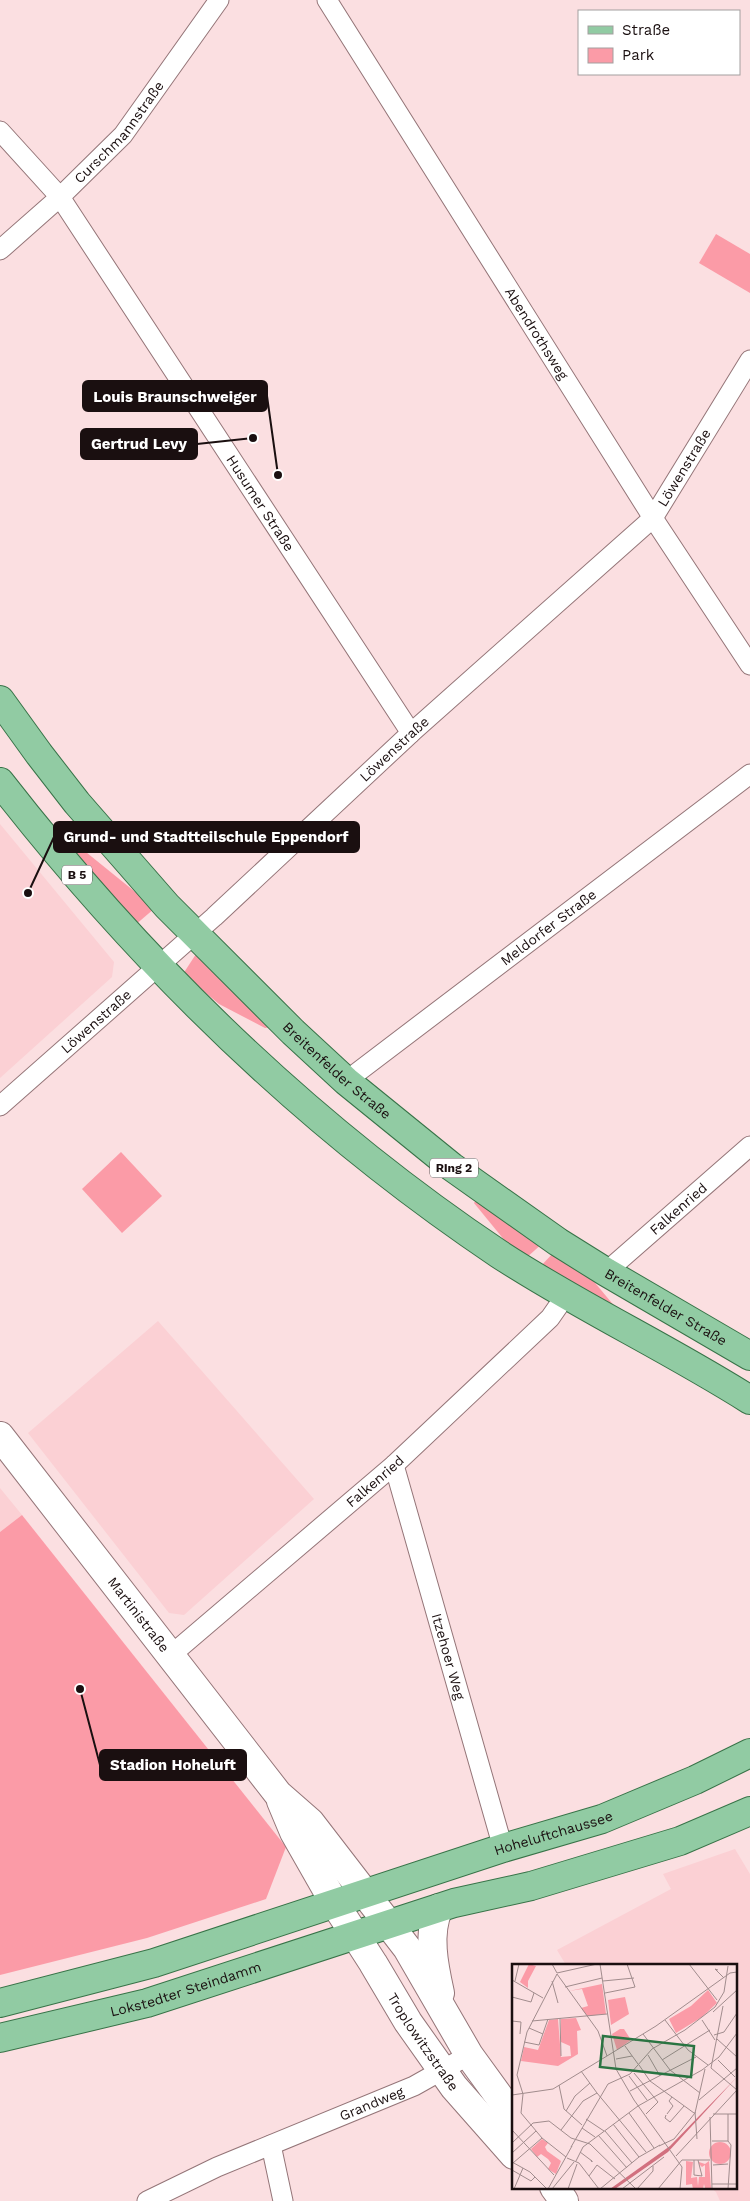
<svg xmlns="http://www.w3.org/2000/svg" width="750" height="2201" font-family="'Work Sans',sans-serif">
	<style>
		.built { fill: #fbd0d4 }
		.green { fill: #fb9ba7 }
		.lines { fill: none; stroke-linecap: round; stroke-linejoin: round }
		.street-casing { stroke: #947578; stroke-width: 21 }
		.secondary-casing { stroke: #947578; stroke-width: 30 }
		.primary-casing { stroke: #387348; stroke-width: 30 }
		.street { stroke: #fff; stroke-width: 19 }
		.secondary { stroke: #fff; stroke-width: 28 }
		.primary { stroke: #91cba3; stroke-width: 28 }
		.labels { text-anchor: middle; stroke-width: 4; stroke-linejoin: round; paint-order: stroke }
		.shield { fill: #fff; stroke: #5f5758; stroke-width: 1 }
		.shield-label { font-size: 12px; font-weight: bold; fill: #1a0f10 }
		.street-label { font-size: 14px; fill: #1a0f10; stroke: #fff }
		.inset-road { fill: none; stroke: #a18c8d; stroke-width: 1 }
		.view { fill: #2a7442; fill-opacity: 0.15; stroke: #2a7442; stroke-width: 2.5 }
		.inset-edge { fill: none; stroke: #1a0f10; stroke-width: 2.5 }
		.leader { fill: none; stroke: #1a0f10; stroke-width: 2 }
		.callout-dot { fill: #1a0f10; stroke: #fff; stroke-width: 2 }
		.callout { fill: #1a0f10; stroke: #1a0f10; stroke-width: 2 }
		.callout-label { font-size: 15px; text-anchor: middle; font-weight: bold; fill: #fff }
	</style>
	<rect width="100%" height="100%" fill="#fbdfe1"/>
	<!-- built -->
	<g class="built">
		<path d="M0,824L114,962L112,977L0,1078Z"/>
		<path d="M158,1321L314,1499L184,1615L169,1613L28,1433Z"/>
		<path d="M0,1488L22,1515L0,1532Z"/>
		<path d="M735,1849L750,1874V2201H720L716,2192L710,2187H736V1965H566L557,1950L671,1889L663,1874Z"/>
	</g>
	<!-- green -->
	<g class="green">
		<path d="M716,234L750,254V293L699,263Z"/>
		<path d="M76,844L155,908L134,926L68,851Z"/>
		<path d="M198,951L272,1027L265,1028L219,1004L183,974Z"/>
		<path d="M121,1152L162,1196L122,1233L82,1189Z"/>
		<path d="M479,1196L543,1243L526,1258L510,1247L474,1203Z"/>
		<path d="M555,1251L591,1278L621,1314L539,1268Z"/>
		<path d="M22,1515L286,1847L266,1899L147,1938L0,1975V1532Z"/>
	</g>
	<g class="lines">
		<defs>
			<g id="street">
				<path id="s1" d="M327,0L653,518L750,665"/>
				<path id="s2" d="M0,131L60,197L411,733"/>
				<path id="s3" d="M0,250L60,197L123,135L219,0"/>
				<path id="s4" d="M346,1081L750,774"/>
				<path id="s5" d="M0,1106L214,917L411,733L653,518L750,360"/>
				<path id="s6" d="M606,1272L750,1146"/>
				<path id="s7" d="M394,1465L503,1848"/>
				<path id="s8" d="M171,1655L394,1465L550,1318L566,1295"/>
				<path d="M271,2145L283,2201"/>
				<path id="s9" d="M147,2201L217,2167L414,2086L469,2055"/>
			</g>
			<g id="secondary">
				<path id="s10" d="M0,1436L278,1794L310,1822L407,1948L469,2055L514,2117"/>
				<path id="s11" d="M281,1801L294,1832L335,1904L373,1963L408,2022L454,2087L514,2155"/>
				<path d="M439,1908C427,1933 434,1966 440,1993"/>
				<path d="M554,2187L564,2201"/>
			</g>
			<g id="primary">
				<path id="s12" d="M0,700L39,754L77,803L167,906L293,1032L346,1081L452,1167L558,1242L606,1272L750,1356"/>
				<path d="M0,782C141,963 308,1126 499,1254C580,1307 668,1348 750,1400"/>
				<path id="s13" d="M0,2003L154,1963L503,1848L602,1819L695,1780L750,1753"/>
				<path id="s14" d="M0,2038L147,2003L454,1903L531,1886L680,1841L750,1811"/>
			</g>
		</defs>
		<!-- street casing -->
		<use href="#street" class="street-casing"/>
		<!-- secondary casing -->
		<use href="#secondary" class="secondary-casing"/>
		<!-- primary casing -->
		<use href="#primary" class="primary-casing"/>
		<!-- street -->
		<use href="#street" class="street"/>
		<!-- secondary -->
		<use href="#secondary" class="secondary"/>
		<!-- primary -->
		<use href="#primary" class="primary"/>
	</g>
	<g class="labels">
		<!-- shield labels -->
		<g class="shield">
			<rect x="62" y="865.5" width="30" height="19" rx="4"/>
			<rect x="430" y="1158.5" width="48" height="19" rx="4"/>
		</g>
		<g class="shield-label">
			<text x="77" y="879">B 5</text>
			<text x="454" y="1172">Ring 2</text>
		</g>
		<!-- street labels -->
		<g class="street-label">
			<text dy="5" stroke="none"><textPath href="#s3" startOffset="168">Curschmannstraße</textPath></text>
			<text dy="5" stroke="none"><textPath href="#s1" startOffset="394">Abendrothsweg</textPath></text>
			<text dy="5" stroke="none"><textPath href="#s5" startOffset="938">Löwenstraße</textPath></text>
			<text dy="5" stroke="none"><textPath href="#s2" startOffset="455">Husumer Straße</textPath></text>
			<text dy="5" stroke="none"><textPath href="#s5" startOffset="532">Löwenstraße</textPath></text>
			<text dy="5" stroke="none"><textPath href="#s4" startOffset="254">Meldorfer Straße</textPath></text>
			<text dy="5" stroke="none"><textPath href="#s5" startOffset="128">Löwenstraße</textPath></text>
			<text dy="5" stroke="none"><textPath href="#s12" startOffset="502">Breitenfelder Straße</textPath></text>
			<text dy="5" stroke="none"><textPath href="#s6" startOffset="96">Falkenried</textPath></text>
			<text dy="5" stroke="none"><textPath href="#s12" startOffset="908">Breitenfelder Straße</textPath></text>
			<text dy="5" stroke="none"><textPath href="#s8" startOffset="268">Falkenried</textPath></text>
			<text dy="5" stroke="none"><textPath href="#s10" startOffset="226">Martinistraße</textPath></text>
			<text dy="5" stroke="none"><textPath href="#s7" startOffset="199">Itzehoer Weg</textPath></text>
			<text dy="5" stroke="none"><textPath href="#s13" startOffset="579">Hoheluftchaussee</textPath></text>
			<text dy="5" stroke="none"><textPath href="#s14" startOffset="192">Lokstedter Steindamm</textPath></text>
			<text dy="5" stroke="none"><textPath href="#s11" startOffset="280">Troplowitzstraße</textPath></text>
			<text dy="5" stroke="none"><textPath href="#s9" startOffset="245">Grandweg</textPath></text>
		</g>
	</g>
	<!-- overview -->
	<g transform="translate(512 1964)">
		<rect width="225" height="225" fill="#fbdfe1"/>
		<path d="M17,0L24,2L16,17V24L8,18ZM90,20L94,50L75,52L69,44L76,42L70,25L57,27ZM196,26L205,39L190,53L164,69L157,55L179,42ZM113,33L117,50L99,61L96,36ZM64,54L69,66L65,67L66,90L46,102L9,97L12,83L26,86L37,56L46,55L49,93L59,92L58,82L49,78V55ZM108,65H112L119,76L105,86L100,70ZM30,175L36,179L33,183L35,187L49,197L44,210L36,205L39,199L36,195L29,190L25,193L19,185ZM197 189a11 11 0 1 1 22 0a11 11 0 1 1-22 0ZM174,197L181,198L179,214L185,213L186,222L187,213H193V201L190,203L187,200V198L193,200L197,197L199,224H193L192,220L191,225H181L180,220L174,221Z" fill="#fb9ba7"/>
		<path d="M225,113L156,188L103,225H98L158,182Z" fill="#d2707f"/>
		<path class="inset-road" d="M40,0L45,9L85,0M88,0L104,105L122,136L170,203L168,225M177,0L205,36M206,6L203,5L212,14M0,16L31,34M3,17L7,0M40,17L46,39M91,17L122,14M53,23L90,14M93,29L123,23L115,0M0,33L19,38L22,29M211,42L199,104L225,126M201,48L225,26M48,54L49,92M153,56L176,86L196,101M190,56L203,76M0,57L9,58L8,70M20,57L95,50M17,64L31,70M131,70L158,106L188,129M202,71L212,68L225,49M205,75L225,93M12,78L27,81L36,55M113,82L126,100M136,91L148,112M207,93L225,69M104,95L120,92M150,96L198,66M206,96L223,113M127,101L138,117L182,149M69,107L85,129M122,109L146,138L134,150M117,112L135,136M47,121L52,145L70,161M118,127L184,93M85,129L134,188M0,131L41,125L144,62L218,9L225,8M187,136L225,104M54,147L63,132L78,119M183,148L185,175M117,149L142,184M155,150L161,142L157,137L160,133M201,150H225M216,150V177L219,181L216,225M154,151L153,154L158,158L172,142M198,153L200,225M74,155L92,167M101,160L127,193M70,164L83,173M0,166L42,211M49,166L71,137L85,129M93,167L120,199M86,171L115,204M200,177H216M0,179L21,159L37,157L59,174L78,180L124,225M147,182L162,175L183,149L193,105M59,183L96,120L118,110L140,85L173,66L203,43L212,28L216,2M68,188L80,197V198L79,196M0,189L24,167M164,192L225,126M54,193L30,174L9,149L11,130L5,111L15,68L45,10L86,67L95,92M55,194L67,199L87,225M182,196V211L190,212L186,196M64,197L71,183L126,142L190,106L207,93M0,198L18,208L35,225M1,199L30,174M201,201L216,200M0,206L19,217L23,213M77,212L85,201L103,215M200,220H225M2,225L11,204M36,225L60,182M40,225L62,198M56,225L65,200M88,225L127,193L148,181M110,225L152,193M125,225L141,207V202M146,225L170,196H198"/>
		<path class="view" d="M91,72L182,82L179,113L88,103Z"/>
		<rect width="225" height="225" class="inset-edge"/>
	</g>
	<!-- callouts -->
	<path class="leader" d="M278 475L267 396M253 438L197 444M28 893L54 837M80 1689L100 1765"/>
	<g class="callout-dot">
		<circle cx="278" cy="475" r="5"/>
		<circle cx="253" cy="438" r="5"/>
		<circle cx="28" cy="893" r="5"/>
		<circle cx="80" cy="1689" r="5"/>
	</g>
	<g class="callout">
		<rect x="83" y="381" width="184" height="30" rx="5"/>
		<rect x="81" y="429" width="116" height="30" rx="5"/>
		<rect x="54" y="822" width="305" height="30" rx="5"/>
		<rect x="100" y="1750" width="146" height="30" rx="5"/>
	</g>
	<g class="callout-label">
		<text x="175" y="402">Louis Braunschweiger</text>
		<text x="139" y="449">Gertrud Levy</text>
		<text x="206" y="842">Grund- und Stadtteilschule Eppendorf</text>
		<text x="173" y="1770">Stadion Hoheluft</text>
	</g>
	<!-- legend -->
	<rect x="578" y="10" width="162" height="65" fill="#ffffff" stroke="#a39f9f"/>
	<rect x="588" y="26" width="25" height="8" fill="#91cba3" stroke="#a39f9f"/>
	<text x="622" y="35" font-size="15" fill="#1a0f10">Straße</text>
	<rect x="588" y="48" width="25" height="15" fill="#fb9ba7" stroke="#a39f9f"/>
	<text x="622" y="60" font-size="15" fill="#1a0f10">Park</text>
</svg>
